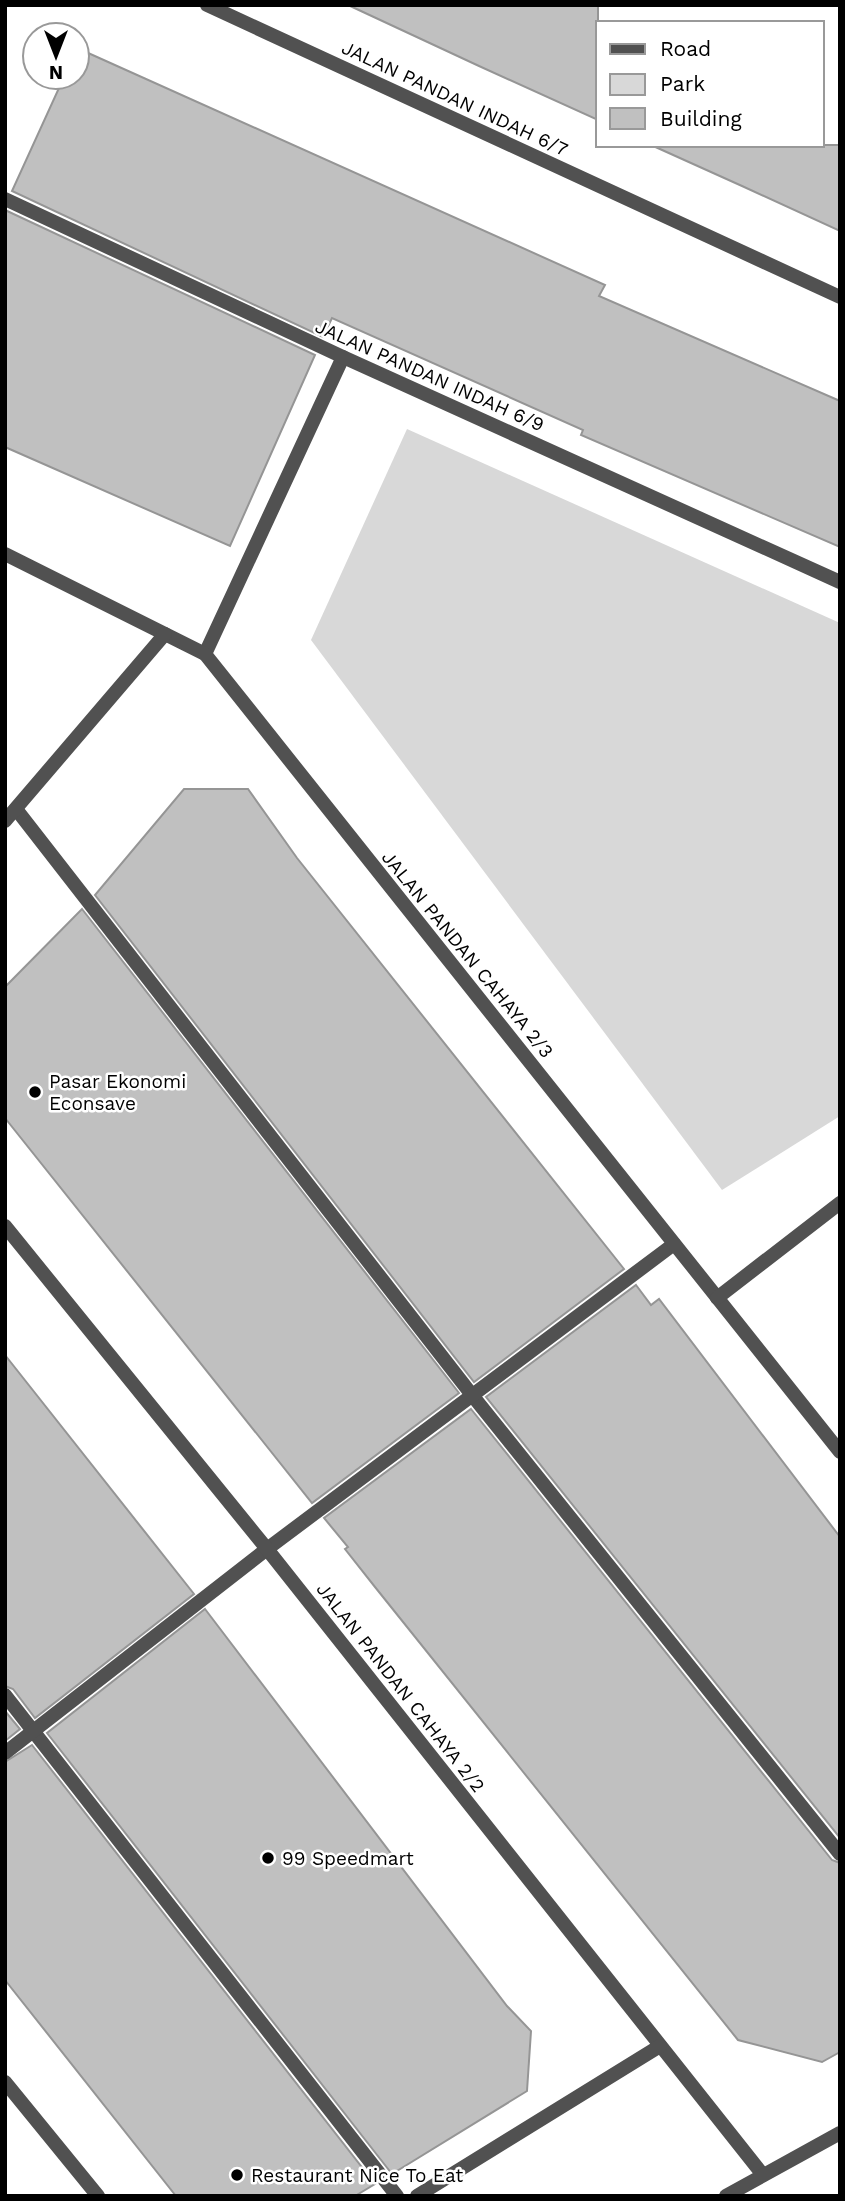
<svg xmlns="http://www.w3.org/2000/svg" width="845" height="2201" font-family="'Work Sans',sans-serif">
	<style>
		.green { fill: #d8d8d8 }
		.building { fill: #c0c0c0; stroke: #959595; stroke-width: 2 }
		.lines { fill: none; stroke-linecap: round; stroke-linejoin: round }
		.service { stroke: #515151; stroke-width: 14 }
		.minor { stroke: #515151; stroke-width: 14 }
		.poi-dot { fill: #000; stroke: #fff; stroke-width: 2.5 }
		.labels { text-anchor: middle; stroke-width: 5; stroke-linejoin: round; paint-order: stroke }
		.street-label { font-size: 19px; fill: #000; stroke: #fff }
		.poi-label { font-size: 19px; fill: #000; stroke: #fff; text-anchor: start }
	</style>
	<rect width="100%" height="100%" fill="#fff"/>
	<!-- green -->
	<path class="green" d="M407,429L840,623V1116L722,1190L311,640Z"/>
	<!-- building -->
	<g class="building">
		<path d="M348,5H598V120L479,66Z"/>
		<path d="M77,48L605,285L599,296L840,401V547L581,435L583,430L332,318L323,337L12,191L64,77H77Z"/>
		<path d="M651,145H840V231L742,186Z"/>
		<path d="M5,210L315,355L230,546L5,447Z"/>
		<path d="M184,789H248L297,858L624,1269L474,1382L95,895Z"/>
		<path d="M82,909L459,1393L312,1503L5,1118V987Z"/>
		<path d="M636,1285L651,1305L659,1299L840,1537V1838L486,1397Z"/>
		<path d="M5,1355L194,1594L35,1718L13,1689L5,1686Z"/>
		<path d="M471,1409L832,1860L840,1863V2052L822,2062L738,2040L375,1587L345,1549L348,1547L324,1518Z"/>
		<path d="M205,1609L507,2006L531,2031L527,2091L392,2174L47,1733Z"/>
		<path d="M5,1711L20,1729L5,1741Z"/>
		<path d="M32,1745L375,2184L355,2196H176L5,1980V1762Z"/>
	</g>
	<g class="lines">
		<!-- service -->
		<g class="service">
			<path d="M205,654L343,357"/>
			<path d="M16,809L472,1395L840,1854"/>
			<path d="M5,1695L397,2196"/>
			<path d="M5,1753L267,1549L674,1244"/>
		</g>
		<!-- minor -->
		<g class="minor">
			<path d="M207,5L840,297"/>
			<path d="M5,199L343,357L840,582"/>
			<path d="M5,554L205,654L840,1452"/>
			<path d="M5,821L165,634"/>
			<path d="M5,1226L267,1549L763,2175"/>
			<path d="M717,1298L840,1203"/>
			<path d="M5,2082L98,2196"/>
			<path d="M417,2196L660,2046"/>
			<path d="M726,2196L840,2133"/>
		</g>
	</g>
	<!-- markers -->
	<g class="poi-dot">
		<circle cx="35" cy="1092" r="7"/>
		<circle cx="268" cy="1858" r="7"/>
		<circle cx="237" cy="2175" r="7"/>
	</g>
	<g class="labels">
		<!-- street labels -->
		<g class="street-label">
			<text transform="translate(455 98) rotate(25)" y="7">JALAN PANDAN INDAH 6/7</text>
			<text transform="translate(430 375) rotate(24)" y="7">JALAN PANDAN INDAH 6/9</text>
			<text transform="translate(468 954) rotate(51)" y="7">JALAN PANDAN CAHAYA 2/3</text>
			<text transform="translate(401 1687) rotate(52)" y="7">JALAN PANDAN CAHAYA 2/2</text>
		</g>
		<!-- poi labels -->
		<g class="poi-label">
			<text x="49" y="1088">Pasar Ekonomi<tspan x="49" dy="22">Econsave</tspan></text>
			<text x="282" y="1865">99 Speedmart</text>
			<text x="251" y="2182">Restaurant Nice To Eat</text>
		</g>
	</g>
	<!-- border -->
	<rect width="845" height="2201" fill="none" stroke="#000000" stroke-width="14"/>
	<!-- legend -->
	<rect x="596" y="21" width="228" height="126" fill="#ffffff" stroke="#999999" stroke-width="2"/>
	<rect x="610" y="44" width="35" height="10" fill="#515151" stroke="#999999" stroke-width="2"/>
	<text x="660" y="56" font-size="21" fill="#000000">Road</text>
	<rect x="610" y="74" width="35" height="21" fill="#d8d8d8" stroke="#999999" stroke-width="2"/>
	<text x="660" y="91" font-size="21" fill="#000000">Park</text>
	<rect x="610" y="108" width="35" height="21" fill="#c0c0c0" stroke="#999999" stroke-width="2"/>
	<text x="660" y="126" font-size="21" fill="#000000">Building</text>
	<!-- north arrow -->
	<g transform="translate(56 56) rotate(180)"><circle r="33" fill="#ffffff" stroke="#999999" stroke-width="2"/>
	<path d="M0-5L12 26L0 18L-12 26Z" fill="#000000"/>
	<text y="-10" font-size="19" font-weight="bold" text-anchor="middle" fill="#000000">N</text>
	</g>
</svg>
